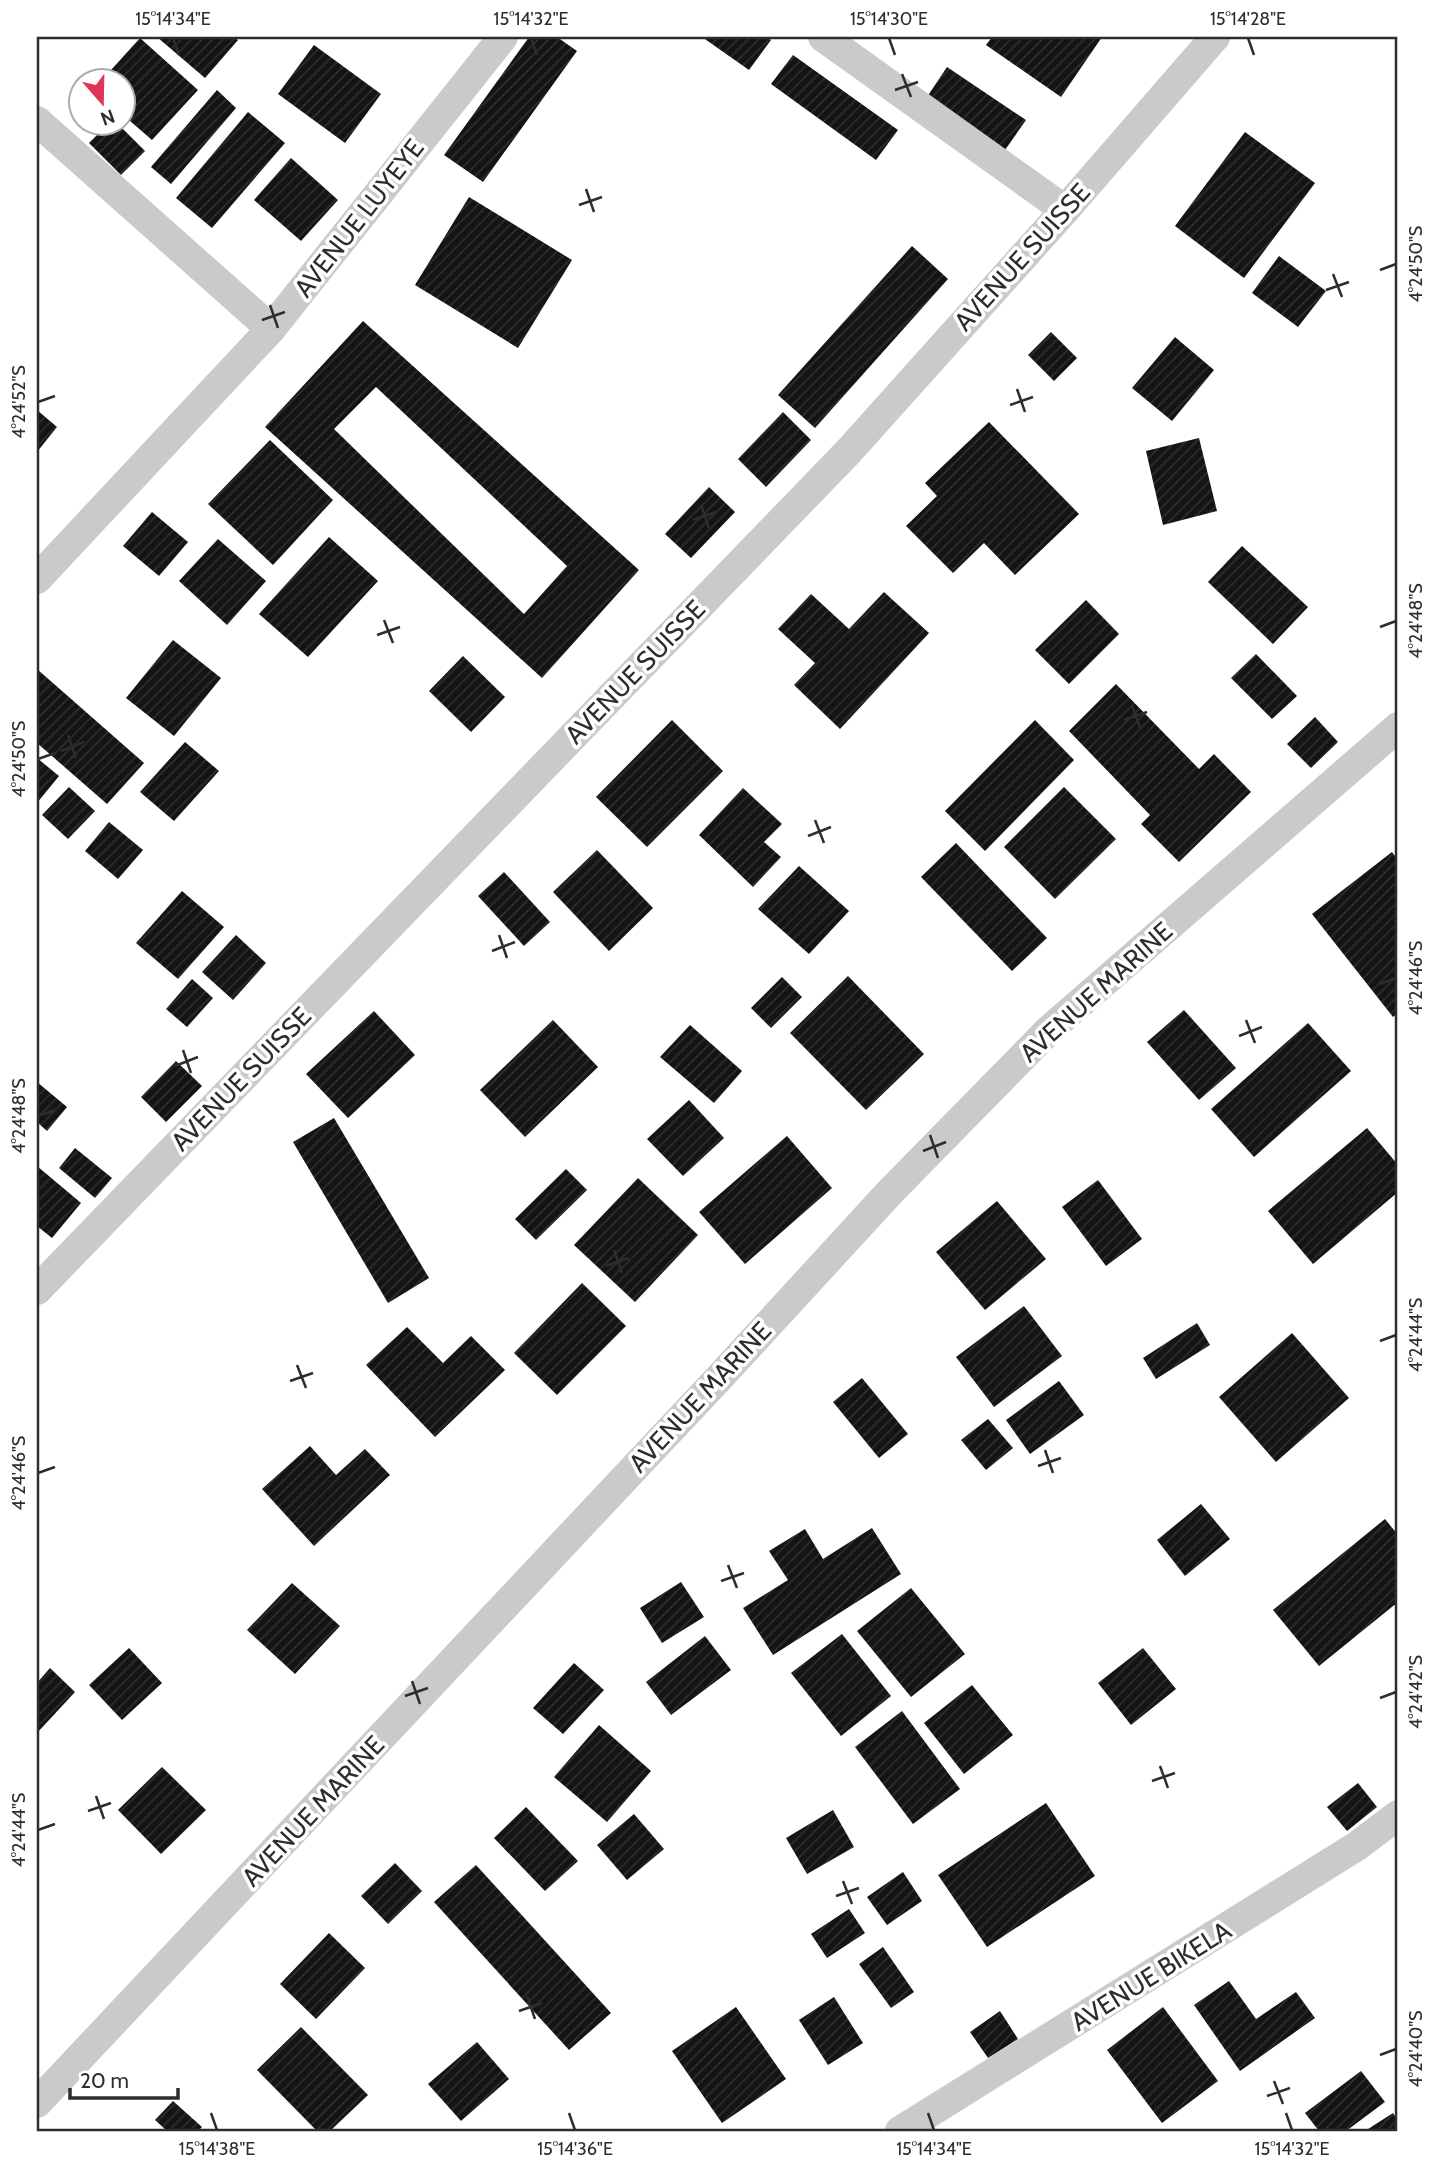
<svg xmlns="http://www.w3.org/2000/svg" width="1435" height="2168" font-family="Cabin,sans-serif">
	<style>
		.building { fill: url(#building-hatch); fill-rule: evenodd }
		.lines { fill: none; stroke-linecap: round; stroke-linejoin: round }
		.minor { stroke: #cacaca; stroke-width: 30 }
		.ticks { fill: none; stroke: #2d2d2d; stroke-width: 2.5 }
		.labels { text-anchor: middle; stroke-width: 7; stroke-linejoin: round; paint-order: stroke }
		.street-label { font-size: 26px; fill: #2d2d2d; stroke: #fff }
		.neatline { fill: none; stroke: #2d2d2d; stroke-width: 2.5 }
		.ticks-label { font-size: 18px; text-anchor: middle; fill: #2d2d2d }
	</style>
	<defs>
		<pattern id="building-hatch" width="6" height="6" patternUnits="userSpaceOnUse" patternTransform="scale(1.75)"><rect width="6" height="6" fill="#141414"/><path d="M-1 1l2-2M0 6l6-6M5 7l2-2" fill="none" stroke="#2e2e2e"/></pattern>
	</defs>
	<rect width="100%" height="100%" fill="#fff"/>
	<!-- building -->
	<g class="building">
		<path d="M157,37H233L238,40L205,78Z"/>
		<path d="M529,37H557L577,51L483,182L444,155Z"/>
		<path d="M702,37H767L771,40L749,70Z"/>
		<path d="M992,37H1102L1061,97L986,45Z"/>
		<path d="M140,38L198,90L152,140L122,114V80H102Z"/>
		<path d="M314,45L381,94L345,143L278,94Z"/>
		<path d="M793,55L898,130L876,160L771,84Z"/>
		<path d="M947,67L1026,120L1005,150L927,97Z"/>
		<path d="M217,90L236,108L171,184L151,167Z"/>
		<path d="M248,112L285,143L212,228L176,198Z"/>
		<path d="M110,122H116L145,151L121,175L89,143Z"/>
		<path d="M1245,132L1315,183L1244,278L1175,226Z"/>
		<path d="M291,158L338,200L301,241L254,200Z"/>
		<path d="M469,197L572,260L518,348L415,285Z"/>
		<path d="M912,246L948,279L815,428L778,395Z"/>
		<path d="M1279,256L1326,291L1298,327L1252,293Z"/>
		<path d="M363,321L639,570L542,678L265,427ZM376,387L567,566L524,614L334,429Z"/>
		<path d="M1051,332L1077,358L1054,381L1028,355Z"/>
		<path d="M1175,337L1214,370L1172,421L1132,388Z"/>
		<path d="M37,410L57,427L37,452Z"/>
		<path d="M783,412L811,440L766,487L738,459Z"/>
		<path d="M989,422L1079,514L1015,575L984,543L953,573L906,526L937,496L925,483Z"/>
		<path d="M1199,438L1217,511L1163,525L1146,451Z"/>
		<path d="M270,440L333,500L273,565L208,504Z"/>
		<path d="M709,487L735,512L691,558L665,534Z"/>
		<path d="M152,512L188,542L159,576L123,546Z"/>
		<path d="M329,537L378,581L308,657L259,614Z"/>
		<path d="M218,539L266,581L227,625L179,581Z"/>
		<path d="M1242,546L1308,607L1273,644L1208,582Z"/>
		<path d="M884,592L929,633L840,729L794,685L815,663L778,629L811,594L849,629Z"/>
		<path d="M1086,600L1119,634L1069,684L1035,650Z"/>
		<path d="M173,640L221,678L174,736L126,698Z"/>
		<path d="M1256,654L1297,696L1272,719L1231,678Z"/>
		<path d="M463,656L505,697L471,732L429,691Z"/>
		<path d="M37,669L144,763L107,804L37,743Z"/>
		<path d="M1116,684L1199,769L1214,754L1251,792L1179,862L1141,824L1150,815L1069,731Z"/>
		<path d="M1315,717L1338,742L1311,768L1287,744Z"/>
		<path d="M672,720L723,771L647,847L596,797Z"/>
		<path d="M1035,720L1074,760L985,851L945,811Z"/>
		<path d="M185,742L219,771L174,821L140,792Z"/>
		<path d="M37,758L59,776L37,803Z"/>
		<path d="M69,787L95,811L68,839L42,815Z"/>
		<path d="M1064,787L1116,839L1055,899L1004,847Z"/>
		<path d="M743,788L782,824L764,842L781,857L753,887L699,835Z"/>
		<path d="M109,822L143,850L118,879L85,851Z"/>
		<path d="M956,843L1047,938L1012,971L921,877Z"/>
		<path d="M597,850L653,908L609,951L553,892Z"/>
		<path d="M1392,852L1398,860V1013L1393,1017L1312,914Z"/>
		<path d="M799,866L849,911L809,954L758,909Z"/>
		<path d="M504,872L550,922L524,946L478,896Z"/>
		<path d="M182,891L224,927L178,979L136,943Z"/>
		<path d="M236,935L266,963L233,1000L202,972Z"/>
		<path d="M848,976L924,1054L866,1110L790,1033Z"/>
		<path d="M782,977L802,997L771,1028L751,1008Z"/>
		<path d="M192,979L213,998L187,1027L166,1009Z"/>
		<path d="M1184,1010L1236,1068L1199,1100L1147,1042Z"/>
		<path d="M374,1011L415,1055L348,1118L306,1074Z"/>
		<path d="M553,1020L598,1067L525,1137L480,1090Z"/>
		<path d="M1308,1023L1351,1071L1254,1157L1211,1109Z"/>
		<path d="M690,1025L742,1071L714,1103L660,1057Z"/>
		<path d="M176,1061L202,1086L166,1122L141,1097Z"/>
		<path d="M37,1082L67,1107L47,1131L37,1122Z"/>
		<path d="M689,1100L724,1138L683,1176L647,1139Z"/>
		<path d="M334,1118L429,1278L388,1303L293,1142Z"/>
		<path d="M1367,1128L1398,1165V1192L1313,1264L1268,1211Z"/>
		<path d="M787,1136L832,1188L745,1264L699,1212Z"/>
		<path d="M75,1148L112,1178L95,1198L59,1168Z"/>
		<path d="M37,1166L81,1203L52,1238L37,1226Z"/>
		<path d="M566,1169L587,1190L536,1240L515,1219Z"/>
		<path d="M638,1178L698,1235L635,1302L574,1245Z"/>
		<path d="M1098,1180L1142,1239L1106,1266L1062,1207Z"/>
		<path d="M997,1201L1046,1259L985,1310L936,1252Z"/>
		<path d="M582,1283L626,1326L557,1395L514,1353Z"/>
		<path d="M1024,1306L1062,1356L994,1407L956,1357Z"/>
		<path d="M1197,1323L1210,1345L1156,1379L1143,1358Z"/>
		<path d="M407,1327L443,1363L471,1336L505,1370L435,1437L366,1365Z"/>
		<path d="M1292,1333L1349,1398L1276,1462L1219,1397Z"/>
		<path d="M862,1378L908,1434L879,1458L833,1402Z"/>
		<path d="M1059,1381L1084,1415L1030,1454L1006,1420Z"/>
		<path d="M988,1419L1013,1448L986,1470L961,1440Z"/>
		<path d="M310,1446L336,1475L365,1449L390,1475L314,1546L262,1489Z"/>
		<path d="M1201,1504L1230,1539L1185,1576L1157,1540Z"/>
		<path d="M1385,1519L1398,1535V1602L1319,1666L1273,1610Z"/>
		<path d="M872,1528L901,1574L773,1655L743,1608L788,1580L769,1551L805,1529L823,1559Z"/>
		<path d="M681,1582L704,1617L662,1643L640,1608Z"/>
		<path d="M292,1583L340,1626L295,1674L247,1630Z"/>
		<path d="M911,1588L965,1654L911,1697L857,1631Z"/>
		<path d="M842,1634L891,1696L841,1736L791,1673Z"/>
		<path d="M705,1636L731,1670L671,1715L646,1682Z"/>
		<path d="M129,1648L162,1683L122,1720L89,1685Z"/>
		<path d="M1143,1648L1176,1689L1131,1725L1098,1683Z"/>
		<path d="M574,1663L604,1690L563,1734L533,1708Z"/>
		<path d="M50,1668L75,1692L37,1733V1683Z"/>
		<path d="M972,1685L1013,1735L964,1774L924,1723Z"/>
		<path d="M902,1711L960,1789L913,1824L855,1747Z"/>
		<path d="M599,1725L651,1771L607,1822L554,1777Z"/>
		<path d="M162,1767L206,1810L161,1854L118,1810Z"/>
		<path d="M1358,1783L1377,1807L1347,1831L1327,1807Z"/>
		<path d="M1046,1803L1095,1876L987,1947L938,1875Z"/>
		<path d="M526,1807L578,1861L545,1891L494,1838Z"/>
		<path d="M833,1810L854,1847L807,1874L786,1838Z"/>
		<path d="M634,1814L664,1849L627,1880L597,1845Z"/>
		<path d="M395,1863L422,1891L388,1924L361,1896Z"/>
		<path d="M476,1865L611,2013L569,2050L434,1902Z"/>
		<path d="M903,1872L922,1901L887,1925L867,1897Z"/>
		<path d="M849,1909L865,1933L827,1958L811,1934Z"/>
		<path d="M329,1933L365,1968L316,2019L280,1984Z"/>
		<path d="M883,1947L914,1992L891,2008L859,1964Z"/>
		<path d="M1229,1981L1256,2019L1296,1992L1315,2018L1240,2071L1194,2005Z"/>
		<path d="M834,1997L863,2043L828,2065L799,2020Z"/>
		<path d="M736,2007L786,2079L722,2123L672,2051Z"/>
		<path d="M1163,2007L1218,2081L1162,2123L1107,2050Z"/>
		<path d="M1000,2011L1018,2039L988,2058L970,2032Z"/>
		<path d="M301,2027L368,2095L330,2131H317L257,2070Z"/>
		<path d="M477,2042L509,2079L461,2121L428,2084Z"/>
		<path d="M1361,2071L1385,2102L1346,2131H1319L1305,2113Z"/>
		<path d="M173,2101L202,2127L198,2131H167L155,2120Z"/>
		<path d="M1393,2113L1398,2121V2131H1365Z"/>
	</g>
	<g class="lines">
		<!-- minor -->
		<g class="minor">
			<path d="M823,37L1065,210"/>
			<path d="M37,121L271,329"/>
			<path d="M37,579L271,329L503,37"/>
			<path d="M37,1290L849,451L1065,210L1215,37"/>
			<path d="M37,2103L719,1378L890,1192L1049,1030L1398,727"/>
			<path d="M900,2131L1357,1846L1398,1815"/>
		</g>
	</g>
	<!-- ticks -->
	<path class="ticks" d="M173,38L179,55M531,38L537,55M889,38L895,55M1248,38L1254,55M902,74L911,97M895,90L918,82M586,189L594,212M579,205L602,197M1380,270L1396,264M1333,274L1342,297M1326,290L1349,282M270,305L278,328M262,320L285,312M1017,389L1025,412M38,402L55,396M1010,405L1033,397M701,505L709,528M693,520L716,512M384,620L393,643M1380,627L1396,621M377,635L400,627M1132,705L1140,728M1124,720L1147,712M68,735L76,758M61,751L84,742M38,759L55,753M815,820L824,843M808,836L831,827M499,935L507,958M492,951L515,942M1380,984L1396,978M1246,1020L1255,1043M1239,1036L1262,1027M183,1050L191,1073M175,1066L198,1057M38,1116L55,1110M930,1135L938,1158M923,1151L946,1142M614,1250L622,1273M606,1266L629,1258M1380,1341L1396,1335M297,1365L306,1388M290,1381L313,1373M1045,1450L1053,1473M1038,1466L1061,1458M38,1473L55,1467M728,1565L737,1588M721,1581L744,1573M412,1681L420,1704M405,1696L428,1688M1380,1698L1396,1692M1160,1766L1168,1788M1152,1781L1175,1773M96,1796L104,1819M88,1811L111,1803M38,1830L55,1824M843,1881L852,1904M836,1896L859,1888M527,1996L535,2019M519,2011L542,2003M1380,2055L1396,2049M1274,2081L1283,2104M1267,2096L1290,2088M211,2113L217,2130M569,2113L575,2130M928,2113L934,2130M1286,2113L1292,2130"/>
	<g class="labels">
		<!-- street labels -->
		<g class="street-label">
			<text transform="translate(359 218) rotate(-52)" y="9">AVENUE LUYEYE</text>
			<text transform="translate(1022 257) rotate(-48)" y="9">AVENUE SUISSE</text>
			<text transform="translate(635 672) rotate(-46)" y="9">AVENUE SUISSE</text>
			<text transform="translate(1096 992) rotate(-42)" y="9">AVENUE MARINE</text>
			<text transform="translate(241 1079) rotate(-46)" y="9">AVENUE SUISSE</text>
			<text transform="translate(700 1397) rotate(-47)" y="9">AVENUE MARINE</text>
			<text transform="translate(313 1811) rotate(-47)" y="9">AVENUE MARINE</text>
			<text transform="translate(1151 1976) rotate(-32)" y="9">AVENUE BIKELA</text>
		</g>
	</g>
	<!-- border -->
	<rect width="1435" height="2168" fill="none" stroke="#ffffff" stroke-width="77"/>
	<!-- north arrow -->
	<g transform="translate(102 102) rotate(160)"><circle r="33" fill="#ffffff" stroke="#ababab" stroke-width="2"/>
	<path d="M0-5L12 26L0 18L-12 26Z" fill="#de3558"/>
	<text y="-10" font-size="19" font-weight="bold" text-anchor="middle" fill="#2d2d2d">N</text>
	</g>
	<!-- scale -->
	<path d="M70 2088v10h108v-10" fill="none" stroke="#2d2d2d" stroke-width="3.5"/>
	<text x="80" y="2088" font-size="21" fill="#2d2d2d" stroke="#ffffff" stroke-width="5" paint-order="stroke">20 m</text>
	<rect x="38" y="38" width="1358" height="2092" class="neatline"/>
	<g class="ticks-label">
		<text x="173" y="25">15°14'34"E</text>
		<text x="531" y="25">15°14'32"E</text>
		<text x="889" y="25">15°14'30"E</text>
		<text x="1248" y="25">15°14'28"E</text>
		<text transform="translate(1416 264) rotate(-90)" y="6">4°24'50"S</text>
		<text transform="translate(19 402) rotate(-90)" y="6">4°24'52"S</text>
		<text transform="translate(1416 621) rotate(-90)" y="6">4°24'48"S</text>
		<text transform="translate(19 759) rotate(-90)" y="6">4°24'50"S</text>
		<text transform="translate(1416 978) rotate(-90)" y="6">4°24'46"S</text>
		<text transform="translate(19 1116) rotate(-90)" y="6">4°24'48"S</text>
		<text transform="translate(1416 1335) rotate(-90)" y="6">4°24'44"S</text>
		<text transform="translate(19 1473) rotate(-90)" y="6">4°24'46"S</text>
		<text transform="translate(1416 1692) rotate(-90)" y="6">4°24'42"S</text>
		<text transform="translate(19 1830) rotate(-90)" y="6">4°24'44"S</text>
		<text transform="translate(1416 2049) rotate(-90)" y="6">4°24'40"S</text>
		<text x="217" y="2155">15°14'38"E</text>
		<text x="575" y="2155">15°14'36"E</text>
		<text x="934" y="2155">15°14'34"E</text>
		<text x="1292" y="2155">15°14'32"E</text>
	</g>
</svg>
